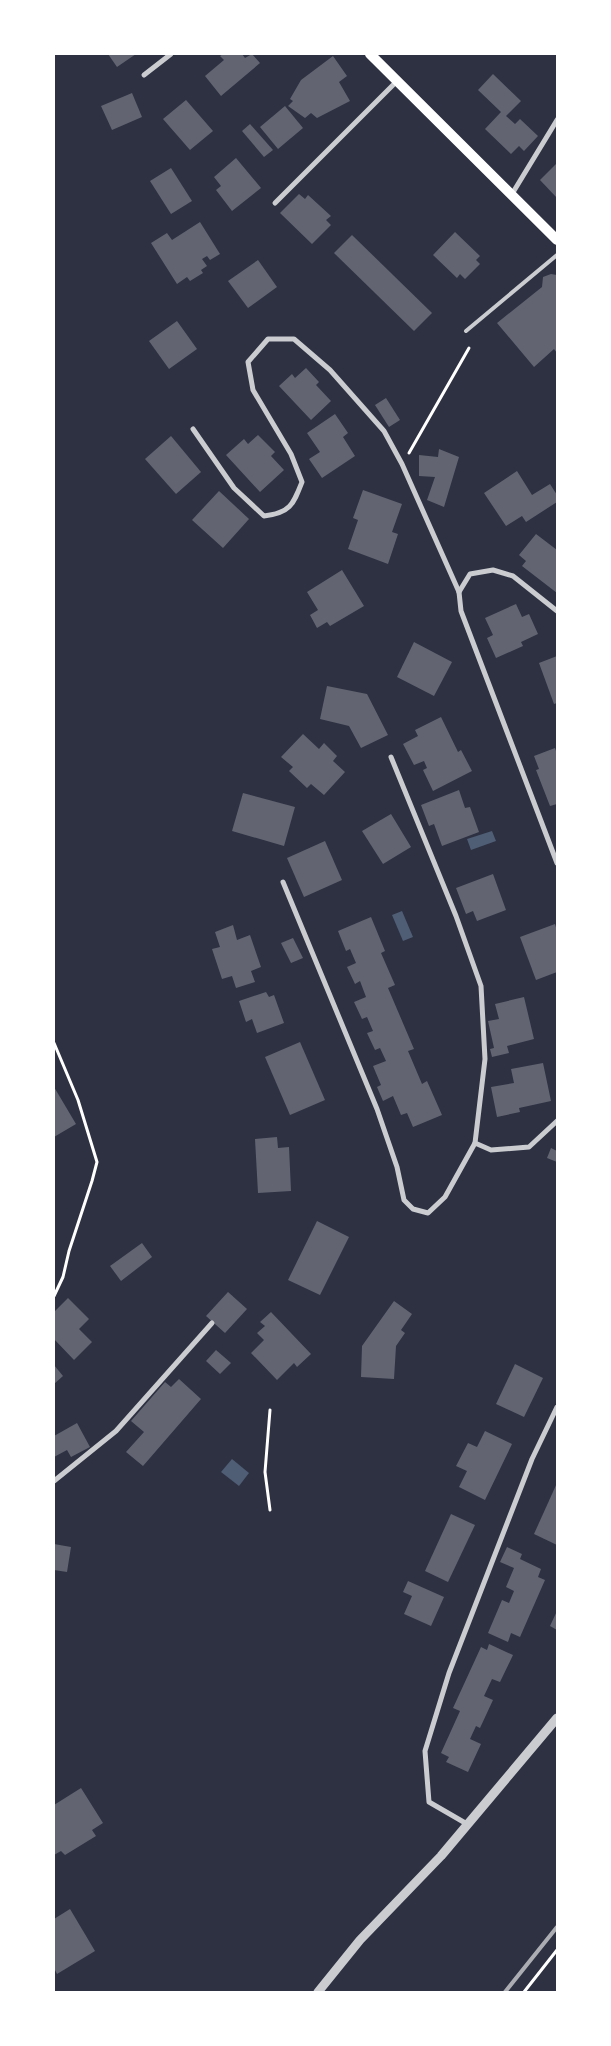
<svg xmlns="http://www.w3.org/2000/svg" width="611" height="2046" font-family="'PT Sans Narrow',sans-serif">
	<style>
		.water { fill: #4f5d75 }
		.building { fill: #626471 }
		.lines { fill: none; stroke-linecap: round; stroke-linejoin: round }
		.path { stroke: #fff; stroke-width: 3 }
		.service { stroke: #caccd0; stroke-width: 4 }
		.minor { stroke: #caccd0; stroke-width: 5 }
		.tertiary { stroke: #caccd0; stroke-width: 9 }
		.secondary { stroke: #fff; stroke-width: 10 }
		.rail { stroke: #abadb3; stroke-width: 4 }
	</style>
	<rect width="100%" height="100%" fill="#2d3142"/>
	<!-- water -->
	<g class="water">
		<path d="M492,831L496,841L471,850L467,839Z"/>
		<path d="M402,911L413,937L403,941L392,915Z"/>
		<path d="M232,1459L249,1473L239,1486L221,1472Z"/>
	</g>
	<!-- building -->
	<g class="building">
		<path d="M108,54H136L117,67Z"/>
		<path d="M223,54H242L245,58L252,54L260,63L221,96L205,76L224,60L220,56Z"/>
		<path d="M333,56L347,76L339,82L350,101L317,118L311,113L305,118L288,106L293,101L290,99L301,80Z"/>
		<path d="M493,74L521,101L506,116L515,124L520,119L538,136L524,151L519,146L511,154L485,129L501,112L478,90Z"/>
		<path d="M132,93L142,117L112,130L101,106Z"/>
		<path d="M186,100L213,131L190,150L163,119Z"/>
		<path d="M285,106L303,128L278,149L260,127Z"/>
		<path d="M250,124L273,150L264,157L242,131Z"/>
		<path d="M236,158L261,188L232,211L216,190L221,186L214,177Z"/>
		<path d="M557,163V198L540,180Z"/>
		<path d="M171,168L192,201L171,214L150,181Z"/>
		<path d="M299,194L305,199L308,195L331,216L326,220L331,225L312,244L280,213Z"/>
		<path d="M200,222L220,254L210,260L207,256L202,259L207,266L201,270L203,273L190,281L187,277L177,284L151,243L167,233L172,240Z"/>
		<path d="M455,232L480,256L476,260L480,264L465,279L460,274L457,278L433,255Z"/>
		<path d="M352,235L432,313L414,331L334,253Z"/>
		<path d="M258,260L277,287L248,308L228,281Z"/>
		<path d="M551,274L557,275V353L554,349L534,367L497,323L542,287L543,277Z"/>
		<path d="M177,321L197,349L169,369L149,341Z"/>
		<path d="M306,368L319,382L316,385L331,401L311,420L279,386L292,374L295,378Z"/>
		<path d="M386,398L400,420L389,427L375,405Z"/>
		<path d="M335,414L348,433L343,437L355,456L322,478L309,459L320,452L307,433Z"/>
		<path d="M258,435L275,452L271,456L284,470L260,492L226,455L244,439L248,444Z"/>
		<path d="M171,436L201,472L176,494L145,459Z"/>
		<path d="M439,449L459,457L444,507L427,500L435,477L419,476V455L438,457Z"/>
		<path d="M517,471L532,495L550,484L557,495V502L526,522L522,516L506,526L484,493Z"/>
		<path d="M363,490L402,504L392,532L398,534L388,564L348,549L358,520L353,518Z"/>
		<path d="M219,491L249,519L223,548L192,520Z"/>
		<path d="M536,534L557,550V593L522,566L526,561L519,555Z"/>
		<path d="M342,570L364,606L330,626L327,622L317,628L310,615L318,610L307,592Z"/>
		<path d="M516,604L522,617L529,614L538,634L521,642L523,646L496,658L487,638L493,635L485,618Z"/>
		<path d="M414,642L452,662L434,696L397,677Z"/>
		<path d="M557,656V703L554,704L539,663Z"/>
		<path d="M327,686L367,694L388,735L361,748L349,726L320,719Z"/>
		<path d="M441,717L458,752L461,750L472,771L433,791L423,770L427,768L424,761L414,765L403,744L418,736L415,730Z"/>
		<path d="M303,734L319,749L324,743L337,756L333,761L345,772L324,795L311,784L307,788L289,771L293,767L281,757Z"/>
		<path d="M555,748L557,754V804L550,806L536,770L539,769L534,756Z"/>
		<path d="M459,790L465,808L470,807L479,832L442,846L434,824L429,826L421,805Z"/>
		<path d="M243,793L295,807L284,846L232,831Z"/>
		<path d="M391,814L411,847L383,864L362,831Z"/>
		<path d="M325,841L342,880L304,897L287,858Z"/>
		<path d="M493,874L506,910L477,921L473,911L466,914L456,888Z"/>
		<path d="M371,917L385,951L381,953L395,985L388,988L414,1049L408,1051L422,1084L427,1081L442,1115L413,1127L407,1113L401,1115L393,1096L383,1101L377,1087L381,1085L373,1066L386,1061L380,1048L375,1050L367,1033L373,1031L367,1017L362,1019L354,1002L366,997L360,981L355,984L347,967L356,963L350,949L346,951L338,931Z"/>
		<path d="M555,924L557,931V972L536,980L520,937Z"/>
		<path d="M233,925L237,940L250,935L261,967L251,971L255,982L236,988L232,976L222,979L212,949L220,947L215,932Z"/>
		<path d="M293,938L303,958L291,963L281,943Z"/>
		<path d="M266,992L269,997L274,995L284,1023L257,1033L252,1019L246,1022L239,1001Z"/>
		<path d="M524,997L534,1039L507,1046L509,1053L492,1057L490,1049L494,1048L488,1021L499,1019L495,1004Z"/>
		<path d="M300,1042L325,1100L290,1115L265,1057Z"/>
		<path d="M543,1063L551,1101L519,1108L520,1112L497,1117L491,1087L514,1083L511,1069Z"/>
		<path d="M54,1087L76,1124L54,1137Z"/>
		<path d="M277,1137L278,1148L289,1147L291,1191L258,1193L255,1139Z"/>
		<path d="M551,1148L557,1151V1162L547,1158Z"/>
		<path d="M317,1221L349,1237L320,1295L288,1280Z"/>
		<path d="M142,1243L152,1257L121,1281L110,1266Z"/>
		<path d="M228,1292L247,1309L225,1333L206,1316Z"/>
		<path d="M68,1298L89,1319L79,1329L92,1342L74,1360L54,1339V1312Z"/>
		<path d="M394,1301L412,1314L401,1330L405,1333L396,1346L394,1379L361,1377L362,1346Z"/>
		<path d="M271,1312L311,1354L297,1367L294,1363L277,1380L251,1353L264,1340L257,1333L265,1326L260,1322Z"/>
		<path d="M216,1350L231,1363L220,1374L206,1361Z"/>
		<path d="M515,1364L543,1378L524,1417L496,1404Z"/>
		<path d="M54,1365L63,1376L54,1384Z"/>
		<path d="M179,1379L201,1399L143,1466L126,1452L144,1432L131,1421L165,1382L171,1387Z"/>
		<path d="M77,1423L90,1447L71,1457L67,1450L54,1457V1436Z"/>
		<path d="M485,1431L512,1444L485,1500L459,1487L467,1471L456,1466L468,1443L477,1447Z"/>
		<path d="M557,1483V1545L534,1534Z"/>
		<path d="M451,1514L475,1525L448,1582L425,1571Z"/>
		<path d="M54,1544L71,1547L67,1572L54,1570L55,1558H54Z"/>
		<path d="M507,1547L522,1554L520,1559L541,1569L538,1577L545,1580L520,1637L511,1633L508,1642L488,1633L502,1600L509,1603L514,1591L506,1587L514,1568L500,1562Z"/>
		<path d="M408,1581L444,1597L431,1626L404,1614L412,1596L403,1592Z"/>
		<path d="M557,1611V1630L550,1626Z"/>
		<path d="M489,1644L513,1655L500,1682L492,1679L484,1696L493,1700L480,1728L476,1726L470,1739L481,1744L468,1772L446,1762L449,1757L441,1753L460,1711L453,1708L481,1647L487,1650Z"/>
		<path d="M81,1788L103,1823L92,1830L96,1836L65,1855L61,1851L54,1855V1805Z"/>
		<path d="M70,1909L95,1951L57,1974L54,1968V1919Z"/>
	</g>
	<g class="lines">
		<!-- path -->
		<g class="path">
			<path d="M409,453L469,348"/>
			<path d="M54,1043L78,1100L97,1162L92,1181L69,1251L63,1277L54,1296"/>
			<path d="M270,1410L265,1472L270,1510"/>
			<path d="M524,1992L557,1950"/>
		</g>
		<!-- service -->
		<path class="service" d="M466,331L557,255"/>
		<!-- minor -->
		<g class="minor">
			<path d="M144,75L171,54"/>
			<path d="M512,194L557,120"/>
			<path d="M275,203L397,81"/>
			<path d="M193,429L234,488L264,516C290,513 293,505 302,482L291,454L253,390L248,362L268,339H294L330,370L384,431L402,464L459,592L461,611L557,863"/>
			<path d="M459,592L470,574L493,570L513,576L557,611"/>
			<path d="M391,757L456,916L481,986L485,1059L475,1143L491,1150L529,1147L557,1121"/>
			<path d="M283,882L377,1109L397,1167L404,1200L413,1209L428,1213L445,1197L475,1143"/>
			<path d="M54,1481L116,1431L212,1323"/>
			<path d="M467,1824L429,1802L425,1751L449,1673L532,1459L557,1407"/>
		</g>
		<!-- tertiary -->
		<path class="tertiary" d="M318,1992L360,1940L441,1856L557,1718"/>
		<!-- secondary -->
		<path class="secondary" d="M370,54L557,240"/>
		<!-- rail -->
		<path class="rail" d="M505,1992L557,1927"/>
	</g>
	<!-- border -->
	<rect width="611" height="2046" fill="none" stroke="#ffffff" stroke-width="110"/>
</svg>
